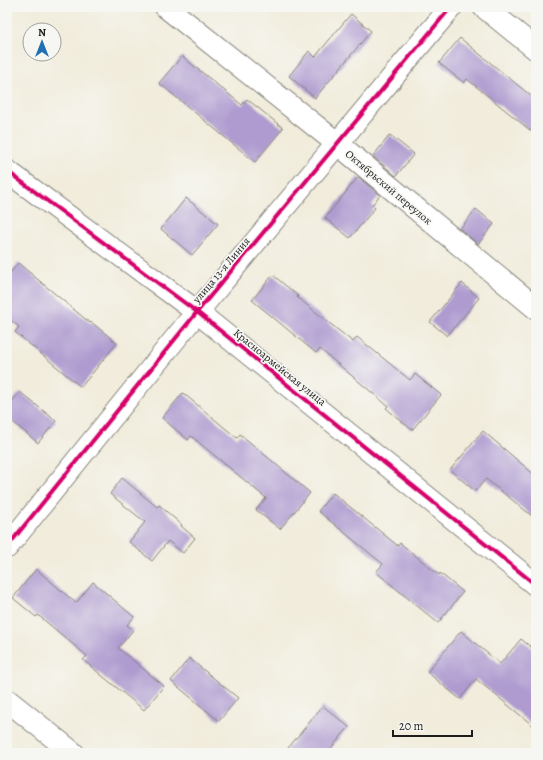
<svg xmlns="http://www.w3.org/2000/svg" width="543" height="760" font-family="Alegreya,serif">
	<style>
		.building { fill: #af9bd0 }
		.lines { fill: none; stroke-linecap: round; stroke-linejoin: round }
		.street-casing { stroke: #86847c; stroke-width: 24 }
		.secondary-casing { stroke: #86847c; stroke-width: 24 }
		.street { stroke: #fff; stroke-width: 22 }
		.secondary { stroke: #fff; stroke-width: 22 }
		.cycleway-casing { stroke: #f6f6f2; stroke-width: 6 }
		.cycleway { stroke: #d6006c; stroke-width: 4 }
		.labels { text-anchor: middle; stroke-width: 3.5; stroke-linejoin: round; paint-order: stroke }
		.street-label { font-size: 11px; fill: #1c1c1c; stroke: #f6f6f2 }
	</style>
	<rect width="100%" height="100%" fill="#f6f6f2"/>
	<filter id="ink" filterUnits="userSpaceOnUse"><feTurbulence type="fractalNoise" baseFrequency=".025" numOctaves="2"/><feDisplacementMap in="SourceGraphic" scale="8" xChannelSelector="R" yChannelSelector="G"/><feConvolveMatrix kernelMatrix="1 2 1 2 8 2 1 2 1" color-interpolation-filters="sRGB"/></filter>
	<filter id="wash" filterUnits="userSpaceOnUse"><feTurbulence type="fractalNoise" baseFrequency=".012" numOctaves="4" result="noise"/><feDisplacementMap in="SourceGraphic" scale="16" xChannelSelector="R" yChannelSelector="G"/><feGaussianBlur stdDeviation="0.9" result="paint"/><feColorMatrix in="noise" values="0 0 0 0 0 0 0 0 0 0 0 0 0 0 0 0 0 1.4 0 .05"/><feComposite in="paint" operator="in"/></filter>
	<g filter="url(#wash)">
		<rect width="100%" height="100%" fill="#f1ecdb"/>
		<g id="blocks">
			<!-- building -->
			<g class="building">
				<path d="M351,14L371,31L315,98L289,76L309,51L315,57Z"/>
				<path d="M460,38L536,100V135L467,79L464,83L439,63Z"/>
				<path d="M182,56L242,105L247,99L283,128L255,162L159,83Z"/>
				<path d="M390,135L414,154L396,176L373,156Z"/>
				<path d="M358,177L380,195L372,205L375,208L350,238L325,218Z"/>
				<path d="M186,198L218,224L192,255L161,229Z"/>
				<path d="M476,209L494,224L478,244L460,229Z"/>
				<path d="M18,263L90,323L91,322L117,343L81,387L15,332L19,327L7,317V277Z"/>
				<path d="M273,275L298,296L297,297L353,342L357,337L410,380L415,374L441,395L412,430L386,408L388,406L320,349L316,353L252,300Z"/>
				<path d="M462,283L479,298L447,336L430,322Z"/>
				<path d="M20,392L56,421L38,443L7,417V407Z"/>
				<path d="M183,393L237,438L240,434L310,493L280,529L256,510L266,498L191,436L188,440L162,418Z"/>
				<path d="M483,431L536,476V519L486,479L475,491L450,470Z"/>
				<path d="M122,478L157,507L159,505L182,525L181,526L195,538L183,553L168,541L152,561L129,542L145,522L110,494Z"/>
				<path d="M333,493L398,546L400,543L439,575L440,573L463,592L438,623L376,572L383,564L318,511Z"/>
				<path d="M36,569L76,603L93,582L134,617L127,625L133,630L118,648L164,686L144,710L83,660L87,656L38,615L36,617L13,598Z"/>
				<path d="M461,631L500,664L521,639L536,651V728L476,679L460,699L427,672Z"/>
				<path d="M189,658L238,698L219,721L171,681Z"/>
				<path d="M323,706L349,727L327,753H284Z"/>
			</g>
		</g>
	</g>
	<g filter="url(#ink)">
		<use href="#blocks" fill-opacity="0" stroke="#86847c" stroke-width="1"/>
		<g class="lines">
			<defs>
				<g id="street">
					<path d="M166,7L338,144L536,308"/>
					<path d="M484,7L536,49"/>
					<path d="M7,171L197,312L536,585"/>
					<path d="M7,547L197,312L451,7"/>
				</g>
				<path id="secondary" d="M7,700L73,753"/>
			</defs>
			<!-- street casing -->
			<use href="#street" class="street-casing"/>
			<!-- secondary casing -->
			<use href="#secondary" class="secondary-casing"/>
			<!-- street -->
			<use href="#street" class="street"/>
			<!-- secondary -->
			<use href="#secondary" class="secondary"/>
			<defs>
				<g id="cycleway">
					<path d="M7,171L197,312L536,585"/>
					<path d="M7,547L197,312L451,7"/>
				</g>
			</defs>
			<!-- cycleway casing -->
			<use href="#cycleway" class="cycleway-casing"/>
			<!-- cycleway -->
			<use href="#cycleway" class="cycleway"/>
		</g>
	</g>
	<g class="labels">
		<!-- street labels -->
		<g class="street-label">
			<text transform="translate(389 187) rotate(40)" y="4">Октябрьский переулок</text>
			<text transform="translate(221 270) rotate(-50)" y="4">улица 13-я Линия</text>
			<text transform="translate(280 367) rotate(39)" y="4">Красноармейская улица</text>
		</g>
	</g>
	<!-- margin -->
	<rect width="543" height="760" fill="none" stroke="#f6f6f2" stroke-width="24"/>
	<!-- north arrow -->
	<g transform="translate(42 42)"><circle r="19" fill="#f6f6f2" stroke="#9f9f9c"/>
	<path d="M0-3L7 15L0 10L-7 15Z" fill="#1f6fb2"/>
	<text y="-6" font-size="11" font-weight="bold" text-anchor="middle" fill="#1c1c1c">N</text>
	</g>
	<!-- scale -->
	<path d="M393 730v6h79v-6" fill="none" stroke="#1c1c1c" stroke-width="2"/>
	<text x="399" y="730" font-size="12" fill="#1c1c1c" stroke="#f6f6f2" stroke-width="3" paint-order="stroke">20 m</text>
</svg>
